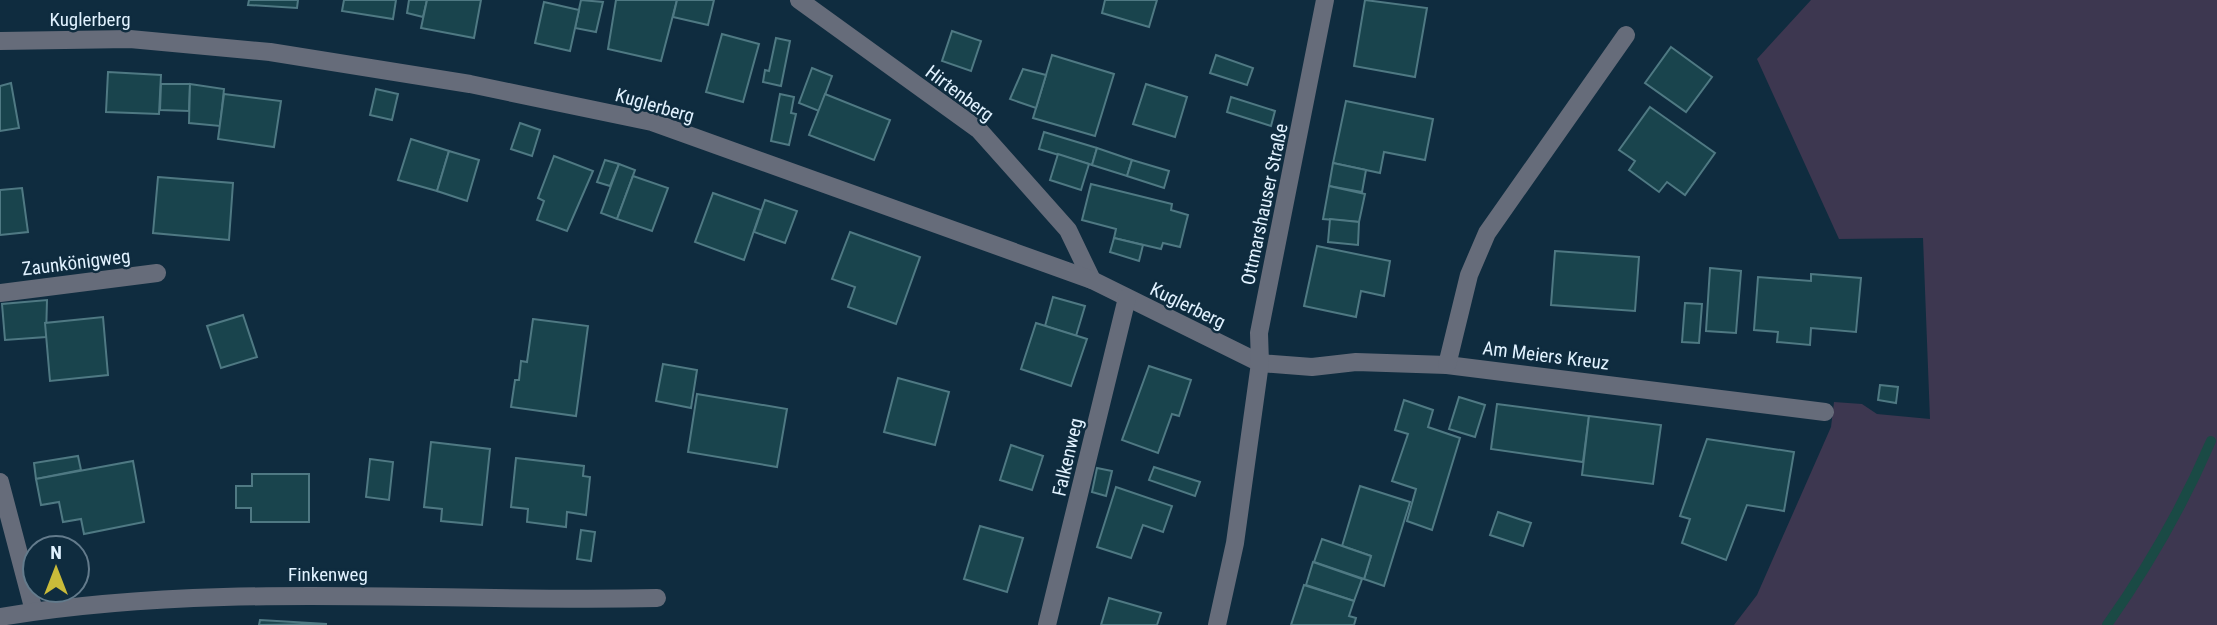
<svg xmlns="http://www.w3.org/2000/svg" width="2217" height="625" font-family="'Roboto Condensed',sans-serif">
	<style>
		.green { fill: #3d3750 }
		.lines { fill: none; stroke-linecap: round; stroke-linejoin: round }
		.stream { stroke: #1a4a45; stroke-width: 10 }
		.building { fill: #19444d; stroke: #4f7983; stroke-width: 2 }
		.minor { stroke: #666c7a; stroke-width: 18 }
		.labels { text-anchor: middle; stroke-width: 5; stroke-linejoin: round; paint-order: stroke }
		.street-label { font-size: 19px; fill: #e1f2ff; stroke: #0f2c3f }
	</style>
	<rect width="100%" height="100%" fill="#0f2c3f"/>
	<!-- green -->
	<path class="green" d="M1811,0H2217V625H1734L1757,595L1831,427L1834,402L1862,404L1877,414L1930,419L1923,238L1839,239L1757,59Z"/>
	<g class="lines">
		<!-- stream -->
		<path class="stream" d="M2107,625C2148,567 2183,506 2211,441"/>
	</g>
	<!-- building -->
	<g class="building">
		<path d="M249,0H298L297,8L248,5Z"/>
		<path d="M344,0H396L393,19L342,11Z"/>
		<path d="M409,0H427L423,17L407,13Z"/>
		<path d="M427,0H481L474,38L421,28Z"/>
		<path d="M581,0L603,2L596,32L575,28Z"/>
		<path d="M616,0H677L661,61L608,49Z"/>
		<path d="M677,0H714L708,25L673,17Z"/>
		<path d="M1105,0H1157L1149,27L1102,13Z"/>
		<path d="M1365,0L1427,8L1415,77L1354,66Z"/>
		<path d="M544,2L579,10L570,51L535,43Z"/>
		<path d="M952,31L981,41L971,71L942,61Z"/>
		<path d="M722,34L759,44L743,102L706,92Z"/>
		<path d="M776,38L790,41L781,86L763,82L765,70L769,71Z"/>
		<path d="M1671,47L1712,77L1686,112L1645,83Z"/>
		<path d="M1052,55L1114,74L1095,136L1033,118Z"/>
		<path d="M1216,55L1253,68L1247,85L1210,73Z"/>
		<path d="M812,68L832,76L819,111L799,103Z"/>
		<path d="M1023,69L1046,75L1036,108L1010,99Z"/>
		<path d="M108,72L161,75L159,114L106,112Z"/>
		<path d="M11,83L19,128L0,131V86Z"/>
		<path d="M161,84H190L189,111L160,110Z"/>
		<path d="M190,84L224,89L220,126L189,123Z"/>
		<path d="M1146,84L1187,97L1175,137L1133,124Z"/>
		<path d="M376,89L398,94L392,120L370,115Z"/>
		<path d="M224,94L281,101L274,147L218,139Z"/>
		<path d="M780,94L794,97L791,113L796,114L789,145L771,141Z"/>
		<path d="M825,94L890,120L874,160L809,135Z"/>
		<path d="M1231,97L1275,111L1271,126L1227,112Z"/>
		<path d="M1346,101L1433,119L1425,160L1384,152L1380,173L1333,163Z"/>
		<path d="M1650,107L1715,153L1685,195L1667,182L1659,192L1629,170L1635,161L1619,150Z"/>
		<path d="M520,123L540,130L532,156L511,149Z"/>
		<path d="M1044,132L1097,148L1092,165L1039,149Z"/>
		<path d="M411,139L449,151L437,191L398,180Z"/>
		<path d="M1097,148L1132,160L1127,176L1092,165Z"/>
		<path d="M449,151L479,160L467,201L437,191Z"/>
		<path d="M1058,154L1089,164L1081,190L1050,180Z"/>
		<path d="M554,156L593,171L567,231L537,220L544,201L538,198Z"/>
		<path d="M605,160L619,164L610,186L597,182Z"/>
		<path d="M1132,160L1169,171L1164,188L1127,176Z"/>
		<path d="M1333,163L1366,170L1362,192L1329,186Z"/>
		<path d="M619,164L635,170L617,219L601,213Z"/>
		<path d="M633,176L668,188L652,231L617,219Z"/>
		<path d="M158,177L233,183L229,240L153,233Z"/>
		<path d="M1091,184L1172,204L1171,210L1188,215L1180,247L1163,243L1161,249L1114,238L1116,229L1082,220Z"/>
		<path d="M1329,186L1365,194L1359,222L1323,219Z"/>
		<path d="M22,188L28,232L0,235V190Z"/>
		<path d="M713,193L761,210L744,260L695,242Z"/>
		<path d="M765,200L797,211L785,243L754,232Z"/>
		<path d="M1330,219L1359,222L1358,245L1328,242Z"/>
		<path d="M850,232L920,257L896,324L848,307L855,287L832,279Z"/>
		<path d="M1114,238L1143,245L1139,261L1110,252Z"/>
		<path d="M1317,246L1390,261L1384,296L1361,291L1356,317L1304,306Z"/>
		<path d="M1555,251L1639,257L1635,311L1551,305Z"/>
		<path d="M1710,268L1741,271L1736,333L1706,331Z"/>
		<path d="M1811,274L1861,278L1856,332L1811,328L1810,345L1777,342L1778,332L1754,330L1758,277L1811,281Z"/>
		<path d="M1053,297L1085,306L1076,336L1045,326Z"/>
		<path d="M47,300L46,337L5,340L2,304Z"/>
		<path d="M1685,303L1702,304L1699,343L1682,342Z"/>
		<path d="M243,315L257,357L221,368L207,326Z"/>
		<path d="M103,317L108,375L50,381L45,323Z"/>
		<path d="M533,319L588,326L576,416L511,407L515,380H519L521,361L527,362Z"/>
		<path d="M1036,323L1087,339L1071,386L1021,369Z"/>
		<path d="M663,364L697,370L691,408L656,401Z"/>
		<path d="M1149,366L1191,380L1179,416L1172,414L1158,453L1122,440Z"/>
		<path d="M898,378L949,392L935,445L884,432Z"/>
		<path d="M1880,385L1898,387L1896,403L1878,400Z"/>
		<path d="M697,394L787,409L777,467L688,452Z"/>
		<path d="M1459,397L1485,405L1475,437L1449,429Z"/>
		<path d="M1404,400L1433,410L1428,427L1460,438L1432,530L1407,521L1416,489L1392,481L1408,434L1395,430Z"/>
		<path d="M1497,404L1589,416L1583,462L1491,449Z"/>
		<path d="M1589,416L1661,425L1653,484L1582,475Z"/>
		<path d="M1707,439L1794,452L1784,511L1747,505L1726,560L1682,543L1690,519L1680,516Z"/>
		<path d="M431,442L490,449L482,525L441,521L442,509L424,507Z"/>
		<path d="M1011,445L1043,456L1032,490L1000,480Z"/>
		<path d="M78,456L81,470L36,479L34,463Z"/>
		<path d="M516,458L584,466L583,476L590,477L586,515L567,512L566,527L527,522L528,509L511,507Z"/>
		<path d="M370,459L393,462L389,500L366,497Z"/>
		<path d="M133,461L144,522L84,534L81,519L63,522L59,502L41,505L36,479Z"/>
		<path d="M1154,467L1200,482L1195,496L1149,480Z"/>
		<path d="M1097,468L1112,471L1106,496L1092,492Z"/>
		<path d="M252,474H309V522H251V508H236V486H252Z"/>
		<path d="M1360,486L1410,502L1384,586L1364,579L1371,556L1342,546Z"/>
		<path d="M1116,487L1172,506L1163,532L1143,525L1131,558L1097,547Z"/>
		<path d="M1498,512L1531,523L1523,546L1490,535Z"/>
		<path d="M980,526L1023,538L1007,592L964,579Z"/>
		<path d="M581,530L595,532L591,561L577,559Z"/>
		<path d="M1322,539L1371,556L1364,579L1314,562Z"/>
		<path d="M1313,562L1362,579L1354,601L1306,585Z"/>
		<path d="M1304,585L1354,601L1349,616L1356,618L1354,625H1291Z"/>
		<path d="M1109,598L1161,613L1157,625H1101Z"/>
		<path d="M260,620L327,624L259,625Z"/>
	</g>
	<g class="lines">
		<!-- minor -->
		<g class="minor">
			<path d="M799,0L979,130L1068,230L1092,280"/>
			<path d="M0,41L130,39L270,52L470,84L652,122L1092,280L1260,363L1312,367L1356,362L1447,365L1825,412"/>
			<path d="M0,293L157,273"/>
			<path d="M1447,365L1469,275L1487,233L1626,35"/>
			<path d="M0,482L34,611"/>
			<path d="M0,617C218,581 437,603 657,598"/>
			<path d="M1047,625L1127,298"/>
			<path d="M1217,625L1235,543L1260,363L1259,333L1325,0"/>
		</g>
	</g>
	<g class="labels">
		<!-- street labels -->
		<g class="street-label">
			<text x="90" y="26">Kuglerberg</text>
			<text transform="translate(960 93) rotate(37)" y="7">Hirtenberg</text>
			<text transform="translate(655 105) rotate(16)" y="7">Kuglerberg</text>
			<text transform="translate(1264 204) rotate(-78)" y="7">Ottmarshauser Straße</text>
			<text transform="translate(76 262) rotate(-7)" y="7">Zaunkönigweg</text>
			<text transform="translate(1188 305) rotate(26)" y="7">Kuglerberg</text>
			<text transform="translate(1546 355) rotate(7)" y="7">Am Meiers Kreuz</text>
			<text transform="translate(1067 457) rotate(-77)" y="7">Falkenweg</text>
			<text x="328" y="581">Finkenweg</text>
		</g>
	</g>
	<!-- north arrow -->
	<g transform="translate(56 569)"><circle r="33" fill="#0f2c3f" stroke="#637b8c" stroke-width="2"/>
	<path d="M0-5L12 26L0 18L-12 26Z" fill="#c9bb3a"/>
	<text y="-10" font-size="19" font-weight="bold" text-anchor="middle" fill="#e1f2ff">N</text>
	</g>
</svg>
